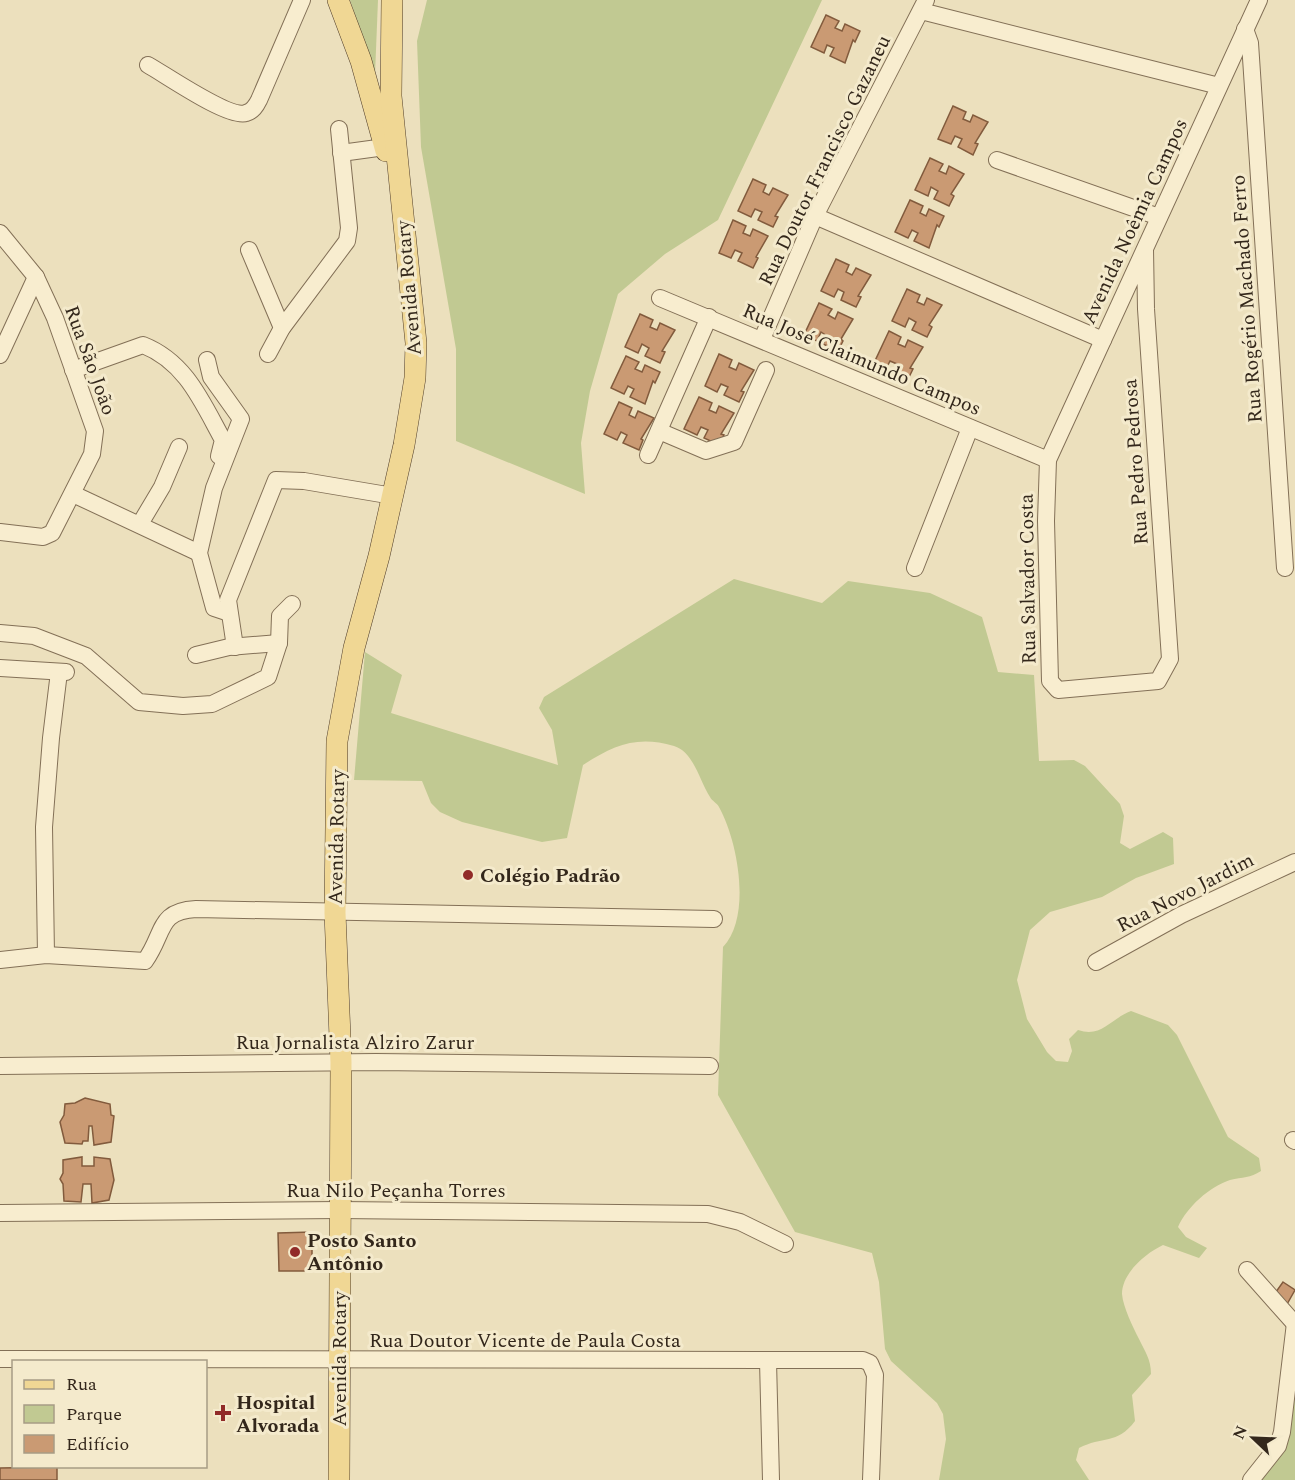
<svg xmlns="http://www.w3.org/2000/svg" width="1295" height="1480" font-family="Spectral,serif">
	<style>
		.green { fill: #c1c992 }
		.building { fill: #ca9a73; stroke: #825b3d; stroke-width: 1.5 }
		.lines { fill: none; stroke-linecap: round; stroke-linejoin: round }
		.minor-casing { stroke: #837057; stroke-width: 18 }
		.major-casing { stroke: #513e2b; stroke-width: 22 }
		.minor { stroke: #f8edcf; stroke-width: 16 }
		.major { stroke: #f0d794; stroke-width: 21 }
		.poi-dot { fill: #912b28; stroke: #f4eacc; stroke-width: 2 }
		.labels { text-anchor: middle; stroke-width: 6; stroke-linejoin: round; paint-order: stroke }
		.street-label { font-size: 20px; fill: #33271b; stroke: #f4eacc }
		.poi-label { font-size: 20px; font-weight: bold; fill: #33271b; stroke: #f4eacc; text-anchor: start }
	</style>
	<rect width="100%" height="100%" fill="#ece0bd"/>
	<!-- green -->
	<g class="green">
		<path d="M350,0H378L375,75Z"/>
		<path d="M427,0H822L718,220L665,254L618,294L590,391L581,443L585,494L456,441V349L421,147L417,41Z"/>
		<path d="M734,579L822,603L848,581L930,593L982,617L998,672L1034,675L1039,761L1074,760L1085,766L1120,804L1124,816L1120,843L1130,849L1163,832L1173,838L1174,864L1136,878L1102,897L1050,912L1030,930L1017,980L1027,1019L1047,1052L1056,1061L1068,1062L1072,1051L1069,1039L1078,1030C1102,1038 1110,1019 1131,1011L1168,1025L1177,1035L1228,1137L1259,1158L1261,1171C1250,1178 1243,1177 1230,1180C1209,1187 1187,1207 1178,1227L1186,1237L1207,1248L1199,1258L1163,1245C1146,1253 1122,1273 1122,1294C1123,1307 1133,1327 1139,1339C1145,1352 1151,1359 1151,1374L1132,1395L1135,1421C1117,1445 1102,1436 1079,1448L1076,1460L1089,1480H939L946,1439L943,1414L937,1403L891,1361L885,1349L879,1282L872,1253L795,1232L718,1095L723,947C752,917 738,841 719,807C717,803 712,801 710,797C700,782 694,752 674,746C637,735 614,745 583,765L567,838L542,842L462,822L440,812L431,803L422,781L354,780L365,652L402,675L391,713L558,765L552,730L539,708L544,697Z"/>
		<path d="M1295,1387V1480H1260Z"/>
	</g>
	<!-- building -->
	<g class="building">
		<path d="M826,15L839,21L835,28L842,31L845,24L860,31L855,42L853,40L845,63L830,56L834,48L827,45L824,53L811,47Z"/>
		<path d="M953,106L966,112L963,119L970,122L973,115L988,122L975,143L978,144L973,155L958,147L962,139L955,136L951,144L938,139Z"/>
		<path d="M930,158L943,164L939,171L946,174L949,166L964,174L951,194L954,196L949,206L934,199L938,191L931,187L928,196L915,190Z"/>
		<path d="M753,179L766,185L763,192L769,195L773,188L788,195L775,216L778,217L773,227L758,220L762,212L755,209L751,217L738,211Z"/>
		<path d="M910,200L923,206L920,213L926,216L929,209L944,216L939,227L937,225L929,248L914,241L918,233L912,230L908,238L895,232Z"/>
		<path d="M733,220L746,226L743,233L750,236L753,229L768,236L756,257L758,258L753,268L738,261L742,253L735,250L731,258L719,253Z"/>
		<path d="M836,259L849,265L846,272L852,275L856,268L871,275L858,296L861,297L856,307L841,300L844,292L838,289L834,297L821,291Z"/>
		<path d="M907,289L920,295L917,302L924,305L927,298L942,305L929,325L932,327L927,337L912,330L916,322L909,318L905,327L892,321Z"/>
		<path d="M819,303L832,309L828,315L835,319L838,312L853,319L841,339L843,341L838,351L823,344L827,336L821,332L817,341L804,335Z"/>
		<path d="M640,314L653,320L650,327L657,330L660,323L675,330L662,351L665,352L660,363L645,356L649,348L642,344L638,353L625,347Z"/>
		<path d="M889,331L901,337L898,344L905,347L908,340L923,347L910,368L913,369L908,379L893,372L897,364L890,361L886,369L874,363Z"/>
		<path d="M719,354L732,360L729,367L736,370L739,363L754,370L741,391L744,392L739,402L724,395L728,387L721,384L717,392L705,386Z"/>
		<path d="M626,356L639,362L635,369L642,372L645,365L660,372L655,383L653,381L645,404L630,397L634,389L628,386L624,394L611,388Z"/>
		<path d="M699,397L712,403L709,410L716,413L719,406L734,413L721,434L724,435L719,445L704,438L708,430L701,427L697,435L684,429Z"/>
		<path d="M619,402L632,408L629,415L635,418L638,411L654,418L641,439L643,440L639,450L623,443L627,435L621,432L617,440L604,434Z"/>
		<path d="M85,1098L110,1104L111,1115L114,1116L111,1142L94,1145L92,1126H89L88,1141H83L82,1144L65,1143L60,1122L64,1115L65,1104L75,1103Z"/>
		<path d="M82,1157V1166H94V1157L110,1159L114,1180L109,1200L92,1203L91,1184H83L81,1202L64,1201L63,1184L60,1179L63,1173V1160Z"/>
		<path d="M312,1232V1271H279L278,1233Z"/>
		<path d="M1283,1282L1295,1290L1286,1306L1273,1296Z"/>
		<path d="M57,1467V1480H0V1468Z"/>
	</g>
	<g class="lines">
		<defs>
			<g id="minor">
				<path d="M921,11L1219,86"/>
				<path d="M1245,29L1250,43L1285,568"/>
				<path d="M148,65C166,75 229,119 246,113C253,111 256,106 259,100L302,0"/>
				<path d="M341,153L385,147"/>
				<path d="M997,160L1159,217"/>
				<path d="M815,216L1103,340"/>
				<path d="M0,233L36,277L55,318L95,431L92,454L52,533L43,537L0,532"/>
				<path d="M1145,249L1146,309L1170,659L1158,681L1058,690L1050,681L1046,521L1048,460L1259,0"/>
				<path d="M249,250L282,328"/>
				<path d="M660,298L1048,460"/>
				<path d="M762,339L815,216L926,0"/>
				<path d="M268,354L282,328L347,241L349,228L339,129"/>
				<path d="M0,355L36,277"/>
				<path d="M207,360L211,377L241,419L214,488L199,553L214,608L229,613"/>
				<path d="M73,370L143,345C186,362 202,402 223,440L219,456L221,457"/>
				<path d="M659,431L706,451L734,442L766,370"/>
				<path d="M648,455L709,317"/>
				<path d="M73,494L199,553"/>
				<path d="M140,524L162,487L179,447"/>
				<path d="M915,568L970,428"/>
				<path d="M0,633L34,636L86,656L139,702L183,706L212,704L268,677L279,643L280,616L292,604"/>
				<path d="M235,647L228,600L276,480L304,481L393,496"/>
				<path d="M196,655L229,647L279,643"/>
				<path d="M0,668L66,672"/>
				<path d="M46,955L44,827L51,738L59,672"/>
				<path d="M0,960L46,955L145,961C165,933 157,911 196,909L714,919"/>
				<path d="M1096,962L1181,915L1295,862"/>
				<path d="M0,1066L376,1062L710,1066"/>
				<path d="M1293,1140L1295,1141"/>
				<path d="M0,1213L339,1210L708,1214L740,1222L785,1244"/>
				<path d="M1247,1270L1295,1324"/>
				<path d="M0,1359L863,1360L870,1363L875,1375L871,1480"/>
				<path d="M768,1361L771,1480"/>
				<path d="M1251,1480L1278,1446L1282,1432L1295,1323"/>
			</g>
			<g id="major">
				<path d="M338,0L361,61L386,151"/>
				<path d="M339,1480L341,1062L335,913L337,741L354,648L379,556L404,445L415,378L416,343L391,96L392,0"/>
			</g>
		</defs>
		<!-- minor casing -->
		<use href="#minor" class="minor-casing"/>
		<!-- major casing -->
		<use href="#major" class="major-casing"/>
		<!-- minor -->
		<use href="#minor" class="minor"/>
		<!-- major -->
		<use href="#major" class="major"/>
	</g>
	<!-- markers -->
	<g class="poi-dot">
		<circle cx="468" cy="875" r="6"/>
		<circle cx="295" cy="1252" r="6"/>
		<path d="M220 1404h6v6h6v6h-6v6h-6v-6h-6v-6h6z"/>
	</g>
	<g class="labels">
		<!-- street labels -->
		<g class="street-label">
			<text transform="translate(824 160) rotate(-64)" y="7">Rua Doutor Francisco Gazaneu</text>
			<text transform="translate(1134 221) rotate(-65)" y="7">Avenida Noêmia Campos</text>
			<text transform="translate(408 288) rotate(-95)" y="7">Avenida Rotary</text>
			<text transform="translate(1246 299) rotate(-94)" y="7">Rua Rogério Machado Ferro</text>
			<text transform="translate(862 359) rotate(23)" y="7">Rua José Claimundo Campos</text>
			<text transform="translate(91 360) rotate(70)" y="7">Rua São João</text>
			<text transform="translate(1135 462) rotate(-94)" y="7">Rua Pedro Pedrosa</text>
			<text transform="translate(1027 579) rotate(-91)" y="7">Rua Salvador Costa</text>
			<text transform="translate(336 837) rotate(-89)" y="7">Avenida Rotary</text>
			<text transform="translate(1185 892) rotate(-27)" y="7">Rua Novo Jardim</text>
			<text x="355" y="1049">Rua Jornalista Alziro Zarur</text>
			<text x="396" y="1197">Rua Nilo Peçanha Torres</text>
			<text x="525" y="1347">Rua Doutor Vicente de Paula Costa</text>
			<text transform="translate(339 1359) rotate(-90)" y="7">Avenida Rotary</text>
		</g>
		<!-- poi labels -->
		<g class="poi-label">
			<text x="480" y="882">Colégio Padrão</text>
			<text x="307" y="1247">Posto Santo<tspan x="307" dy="23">Antônio</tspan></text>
			<text x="236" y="1409">Hospital<tspan x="236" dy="23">Alvorada</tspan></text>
		</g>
	</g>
	<!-- legend -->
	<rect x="12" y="1360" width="195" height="108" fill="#f4eacc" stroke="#a79c85" stroke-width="1.5"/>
	<rect x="24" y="1380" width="30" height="9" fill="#f0d794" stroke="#a79c85" stroke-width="1.5"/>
	<text x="66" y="1390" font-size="18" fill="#33271b">Rua</text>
	<rect x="24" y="1405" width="30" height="18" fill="#c1c992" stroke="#a79c85" stroke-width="1.5"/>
	<text x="66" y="1420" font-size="18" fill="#33271b">Parque</text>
	<rect x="24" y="1435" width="30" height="18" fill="#ca9a73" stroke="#a79c85" stroke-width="1.5"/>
	<text x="66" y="1450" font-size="18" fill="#33271b">Edifício</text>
	<!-- north arrow -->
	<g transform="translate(1253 1438) rotate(293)" stroke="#f4eacc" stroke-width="4.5" paint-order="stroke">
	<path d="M0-4.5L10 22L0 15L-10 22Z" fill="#33271b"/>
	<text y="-9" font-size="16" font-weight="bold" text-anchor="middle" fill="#33271b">N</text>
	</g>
</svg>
